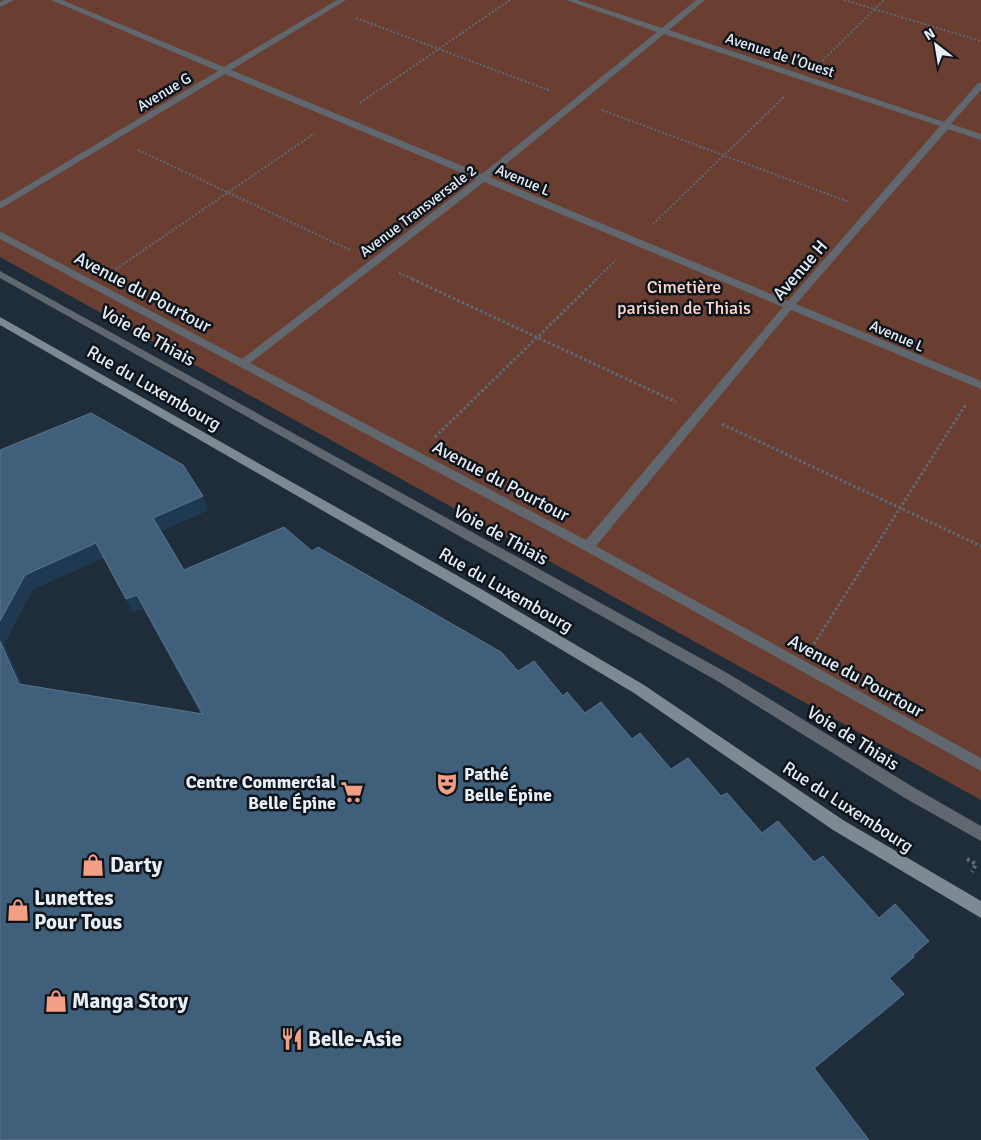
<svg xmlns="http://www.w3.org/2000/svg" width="981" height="1140" font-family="Signika,sans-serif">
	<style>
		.green { fill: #6a3f32 }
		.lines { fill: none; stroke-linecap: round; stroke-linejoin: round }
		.path-far2 { stroke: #5e6a76; stroke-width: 2; stroke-dasharray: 2 2; stroke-linecap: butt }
		.path-far1 { stroke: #5e6a76; stroke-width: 3; stroke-dasharray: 2.5 2.5; stroke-linecap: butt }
		.path { stroke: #5e6a76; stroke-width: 4; stroke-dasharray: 3 3; stroke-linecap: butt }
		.lane { fill: #60676e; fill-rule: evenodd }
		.secondary { fill: #7e8993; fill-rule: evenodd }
		.wall { fill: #2c4d6c; fill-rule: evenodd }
		.shaded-wall { fill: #1e3951 }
		.building { fill: #405f7b; stroke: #5a758e }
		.labels { text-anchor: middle; stroke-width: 5; stroke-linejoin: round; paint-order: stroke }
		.far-street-label { font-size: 15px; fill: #e6eff8; stroke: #0e141a }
		.street-label { font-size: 18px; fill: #e6eff8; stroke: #0e141a }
		.park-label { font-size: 18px; fill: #fcdad0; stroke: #0e141a }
		.poi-label { font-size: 18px; font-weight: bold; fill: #e6eff8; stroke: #0e141a; text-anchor: start }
		.near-poi-label { font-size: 21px; font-weight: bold; fill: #e6eff8; stroke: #0e141a; text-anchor: start }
	</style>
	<rect width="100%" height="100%" fill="#1f2c39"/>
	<!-- green -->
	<path class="green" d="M0,0H981V800L0,257Z"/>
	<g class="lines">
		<!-- path-far2 -->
		<g class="path-far2">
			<path d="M844,0L981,41"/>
			<path d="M356,18L551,91"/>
			<path d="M822,61L884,0"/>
			<path d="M360,103L510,0"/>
			<path d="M602,110L849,202"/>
			<path d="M138,150L350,250"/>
			<path d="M653,224L785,96"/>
			<path d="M116,269L315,133"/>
			<path d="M399,273L415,280"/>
			<path d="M595,280L616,260"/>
		</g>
		<!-- path-far1 -->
		<g class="path-far1">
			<path d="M412,279L676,402"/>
			<path d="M722,424L981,546"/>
			<path d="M435,437L597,279"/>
			<path d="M814,644L966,404"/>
		</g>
		<!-- path -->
		<path class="path" d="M967,859L976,864L972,872"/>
		<!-- lane -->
		<g class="lane">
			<path d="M4,0H14L0,7V2Z"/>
			<path d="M51,0H62L224,67L337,0H346L231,70L482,174L657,32L566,0H577L662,28L696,0H705L669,30L944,122L978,83H981V90L951,124L981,134V140L948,129L796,304L981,381V389L791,310L596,546L981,758V771L584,550L0,239V232L3,233L242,359L476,179L225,74L0,209V202L218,71ZM664,34L940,126L788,301L490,177ZM484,182L783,307L586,540L250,363Z"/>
			<path d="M0,271L729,674L913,787L981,826V841L903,797L719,682L0,278Z"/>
		</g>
		<!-- secondary -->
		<path class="secondary" d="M0,317L481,589L644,685L843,820L981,901V918L833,830L634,693L473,597L0,325Z"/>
	</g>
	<!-- wall -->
	<path class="wall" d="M0,450L208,510L161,531L184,570L312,551L518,671L563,696L585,713L632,739L671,769L721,796L762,833L814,862L879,918L929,941L913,956L905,966L890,979L895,1003L814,1069L0,1140ZM103,558L133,612L143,608L201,714L22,685L4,644L33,589Z"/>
	<!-- shaded-wall -->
	<g class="shaded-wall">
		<path d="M203,496L208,510L159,532L153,518Z"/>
		<path d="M96,543L103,558L33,589L4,644L28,697L19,684L0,641V621L25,575Z"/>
		<path d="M137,595L143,608L133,612L126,599Z"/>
		<path d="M929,941L919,951L904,964L913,955Z"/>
		<path d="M914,957L905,966L880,987L889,978Z"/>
		<path d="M904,994L895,1003L806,1075L814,1068Z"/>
	</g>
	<!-- building -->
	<path class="building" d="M91,413L183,465L203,496L153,518L184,570L284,527L312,551L318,547L501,652L518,671L534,661L563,696L567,692L585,713L601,702L632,739L640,733L671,769L688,758L721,796L727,793L762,833L778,821L814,862L823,856L879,918L895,904L929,941L913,955L914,957L889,978L904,994L814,1068L869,1140H0V641L19,684L203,714L137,595L126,599L96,543L25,575L0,621V450Z"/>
	<!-- icons -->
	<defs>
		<symbol id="theatre-bare" viewBox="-9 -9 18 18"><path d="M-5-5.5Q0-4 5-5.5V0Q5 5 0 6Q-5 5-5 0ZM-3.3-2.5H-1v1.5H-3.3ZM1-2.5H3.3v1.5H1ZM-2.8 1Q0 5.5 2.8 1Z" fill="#f39f85" stroke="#0e141a" stroke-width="2.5" paint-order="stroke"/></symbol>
		<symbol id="supermarket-bare" viewBox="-9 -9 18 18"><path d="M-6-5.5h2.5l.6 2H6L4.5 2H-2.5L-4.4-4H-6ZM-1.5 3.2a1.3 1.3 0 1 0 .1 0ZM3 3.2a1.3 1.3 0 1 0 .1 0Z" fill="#f39f85" stroke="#0e141a" stroke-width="2.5" paint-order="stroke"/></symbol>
		<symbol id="shop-bare" viewBox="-9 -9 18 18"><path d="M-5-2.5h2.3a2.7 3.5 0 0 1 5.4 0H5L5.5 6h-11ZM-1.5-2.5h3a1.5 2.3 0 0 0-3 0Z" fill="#f39f85" stroke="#0e141a" stroke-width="2.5" paint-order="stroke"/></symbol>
		<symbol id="restaurant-bare" viewBox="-9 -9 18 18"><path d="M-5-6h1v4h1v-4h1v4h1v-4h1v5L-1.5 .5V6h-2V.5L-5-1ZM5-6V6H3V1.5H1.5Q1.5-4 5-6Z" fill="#f39f85" stroke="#0e141a" stroke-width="2.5" paint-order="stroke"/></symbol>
	</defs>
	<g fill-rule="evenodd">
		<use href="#theatre-bare" x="431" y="768" width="32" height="32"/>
		<use href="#supermarket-bare" x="336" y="776" width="32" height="32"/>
		<use href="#shop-bare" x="77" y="849" width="32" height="32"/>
		<use href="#shop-bare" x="2" y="894" width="32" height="32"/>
		<use href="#shop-bare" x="40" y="985" width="32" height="32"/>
		<use href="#restaurant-bare" x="276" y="1023" width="32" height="32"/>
	</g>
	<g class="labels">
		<!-- far-street labels -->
		<g class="far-street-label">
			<text transform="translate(780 55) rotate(18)" y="5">Avenue de l'Ouest</text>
			<text transform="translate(164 92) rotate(-31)" y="5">Avenue G</text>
			<text transform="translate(523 180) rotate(23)" y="5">Avenue L</text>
			<text transform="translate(418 211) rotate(-37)" y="5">Avenue Transversale 2</text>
			<text transform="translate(897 336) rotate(23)" y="5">Avenue L</text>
		</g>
		<!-- street labels -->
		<g class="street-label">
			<text transform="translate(800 270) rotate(-49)" y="6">Avenue H</text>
			<text transform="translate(143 292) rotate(28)" y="6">Avenue du Pourtour</text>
			<text transform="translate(148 336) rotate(29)" y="6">Voie de Thiais</text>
			<text transform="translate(154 388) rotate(30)" y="6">Rue du Luxembourg</text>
			<text transform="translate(501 481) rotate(28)" y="6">Avenue du Pourtour</text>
			<text transform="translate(501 535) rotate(29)" y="6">Voie de Thiais</text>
			<text transform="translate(506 590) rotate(30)" y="6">Rue du Luxembourg</text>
			<text transform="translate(856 676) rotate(29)" y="6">Avenue du Pourtour</text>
			<text transform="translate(853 738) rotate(32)" y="6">Voie de Thiais</text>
			<text transform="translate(848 807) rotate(33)" y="6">Rue du Luxembourg</text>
		</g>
		<!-- park labels -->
		<g class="park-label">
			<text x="684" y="293">Cimetière<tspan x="684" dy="21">parisien de Thiais</tspan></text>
		</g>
		<!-- poi labels -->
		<g class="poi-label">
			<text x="464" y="780">Pathé<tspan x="464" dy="21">Belle Épine</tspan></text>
			<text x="336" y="788" text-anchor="end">Centre Commercial<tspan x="336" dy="21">Belle Épine</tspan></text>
		</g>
		<!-- near-poi labels -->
		<g class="near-poi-label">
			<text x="110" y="872">Darty</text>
			<text x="34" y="905">Lunettes<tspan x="34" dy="24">Pour Tous</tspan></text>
			<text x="72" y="1008">Manga Story</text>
			<text x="308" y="1046">Belle-Asie</text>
		</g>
	</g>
	<!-- north arrow -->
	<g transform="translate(936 45) rotate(329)" stroke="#0e141a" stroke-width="4" paint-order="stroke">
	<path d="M0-4L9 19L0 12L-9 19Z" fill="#e6eff8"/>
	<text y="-8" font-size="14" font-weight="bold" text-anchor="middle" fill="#e6eff8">N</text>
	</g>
</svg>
